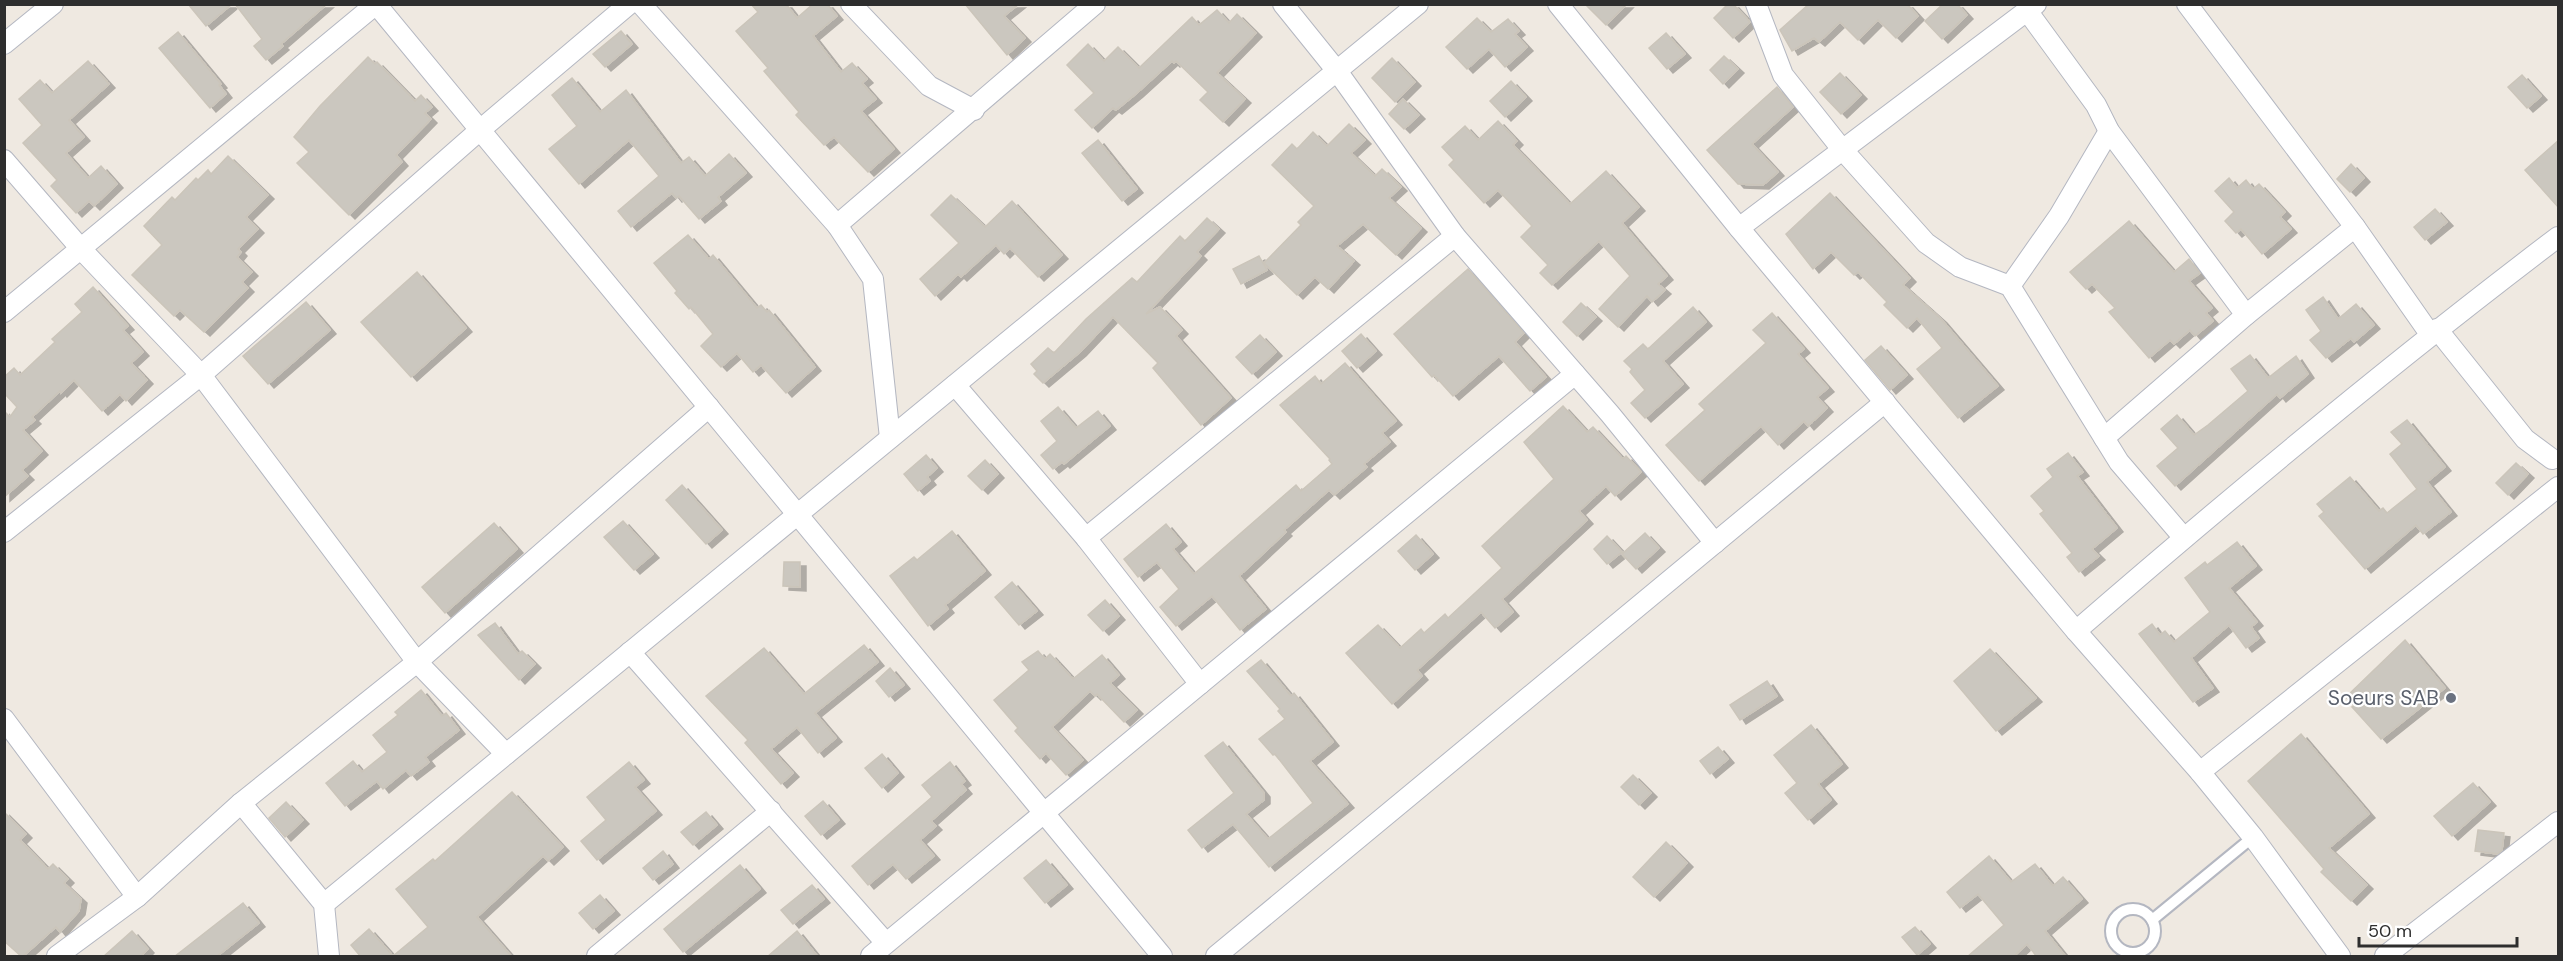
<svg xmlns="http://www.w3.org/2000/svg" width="2563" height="961" font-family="'DM Sans',sans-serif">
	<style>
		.building { fill: #cbc7bf; stroke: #cbc5ba; stroke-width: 1.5; filter: url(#shadow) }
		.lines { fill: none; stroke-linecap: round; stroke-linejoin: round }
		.lane-casing { stroke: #b4b7c1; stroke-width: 14 }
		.street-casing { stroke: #b4b7c1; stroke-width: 22 }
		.lane { stroke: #fff; stroke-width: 10 }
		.street { stroke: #fff; stroke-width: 20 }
		.worship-dot { fill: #6b7280; stroke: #fff; stroke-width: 2 }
		.labels { text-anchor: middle; stroke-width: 4.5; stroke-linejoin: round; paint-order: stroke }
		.worship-label { font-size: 21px; fill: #5b616d; stroke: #fff; text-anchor: end }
	</style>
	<defs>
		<filter id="shadow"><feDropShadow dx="6" dy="4" stdDeviation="0" flood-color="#0004"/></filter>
	</defs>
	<rect width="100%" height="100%" fill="#efe9e1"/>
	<!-- building -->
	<g class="building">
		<path d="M188,4H232L206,26Z"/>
		<path d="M235,4H327L281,44L283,46L266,60L254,46L262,39Z"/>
		<path d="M751,4H786L797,18L813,4H827L837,16L813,36L841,72L852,63L867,79L862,83L876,99L861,111L894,149L868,172L834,137L824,145L796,115L799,112L764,71L768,68L736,31L758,12Z"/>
		<path d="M965,4H1019L1004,16L1025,38L1007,55Z"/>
		<path d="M1585,4H1627L1606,25Z"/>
		<path d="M1728,4H1733L1750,22L1733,38L1714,18Z"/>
		<path d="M1809,4H1907L1918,16L1896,38L1878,20L1858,40L1840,22L1819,42L1814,38L1792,51L1780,30Z"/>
		<path d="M1943,4H1957L1967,15L1942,39L1925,21Z"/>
		<path d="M1217,10L1229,23L1237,14L1256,33L1217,73L1245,99L1223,122L1200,100L1208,92L1176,61L1174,63L1172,61L1137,93L1116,110L1113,108L1092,128L1075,110L1094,93L1067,65L1088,44L1104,61L1118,47L1139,68L1192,17L1199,25Z"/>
		<path d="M1477,18L1491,32L1508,19L1519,31L1515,34L1527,47L1505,67L1489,49L1467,69L1446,47Z"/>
		<path d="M621,31L632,44L605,67L593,54Z"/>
		<path d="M178,32L221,84L219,85L226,94L210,108L159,48Z"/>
		<path d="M1666,33L1685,54L1667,69L1649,48Z"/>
		<path d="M1724,56L1738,69L1723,84L1710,70Z"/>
		<path d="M368,57L375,64L377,62L415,101L421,95L432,107L425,113L431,119L396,155L402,162L349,215L297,163L309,152L294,137L320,106Z"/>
		<path d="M1392,58L1415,82L1395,102L1372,78Z"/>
		<path d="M88,61L109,84L69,120L84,137L66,153L88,178L101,166L117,184L94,206L89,201L76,213L51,186L57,180L23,143L42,125L19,99L40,80L52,93Z"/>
		<path d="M1840,73L1861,95L1841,114L1820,92Z"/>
		<path d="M2522,75L2541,96L2527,108L2508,87Z"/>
		<path d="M572,78L600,112L626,90L681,163L689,157L705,176L729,154L746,173L718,197L721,201L699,219L679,196L676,198L672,193L631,227L618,211L659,176L629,140L579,184L549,149L577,126L552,95Z"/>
		<path d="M1511,81L1526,97L1505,117L1490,101Z"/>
		<path d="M1777,87L1793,107L1752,144L1778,172L1763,185L1738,184L1707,150Z"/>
		<path d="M1403,99L1419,115L1404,129L1389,114Z"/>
		<path d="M1498,121L1517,141L1513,145L1570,204L1606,171L1639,207L1622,223L1667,276L1658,284L1665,290L1652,302L1647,296L1618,327L1599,309L1630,276L1599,241L1552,285L1540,273L1548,265L1521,237L1532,226L1498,190L1484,203L1449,165L1454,160L1442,147L1465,126L1478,140Z"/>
		<path d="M1349,124L1365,140L1351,153L1375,176L1382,169L1401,187L1389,198L1421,228L1396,255L1363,224L1337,246L1354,261L1328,289L1315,277L1297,295L1264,263L1301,225L1298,222L1314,206L1272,165L1292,144L1297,149L1313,132L1327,146Z"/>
		<path d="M1098,140L1137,189L1122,201L1082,153Z"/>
		<path d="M2559,140V208L2525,170Z"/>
		<path d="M228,156L268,195L246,217L258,229L238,249L241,252L237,257L252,272L242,282L248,288L204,332L180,310L174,316L132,275L162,245L144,226L172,197L175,200L196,178L198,180L208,170L211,174Z"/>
		<path d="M2351,164L2364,178L2350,192L2337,179Z"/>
		<path d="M2229,178L2237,188L2246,180L2253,189L2259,184L2285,212L2280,217L2291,229L2262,254L2241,229L2236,233L2225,221L2234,212L2215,191Z"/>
		<path d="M1830,193L1910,278L1903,285L1941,319L1998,386L1958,418L1917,369L1942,348L1917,318L1907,328L1884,305L1887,302L1858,272L1854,275L1831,252L1813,269L1786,234Z"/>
		<path d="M951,195L985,227L1012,201L1062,255L1038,277L1010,248L1004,254L996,245L961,277L958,274L935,296L920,279L959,243L931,215Z"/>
		<path d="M2435,209L2447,222L2425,240L2414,227Z"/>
		<path d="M1207,218L1219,229L1197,252L1201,256L1146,314L1160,307L1182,330L1176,336L1231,398L1201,425L1153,368L1158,363L1113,317L1080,352L1043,383L1034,374L1037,371L1031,364L1048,348L1054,353L1086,319L1132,278L1137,282L1180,236L1185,241Z"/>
		<path d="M2129,221L2174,272L2189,259L2200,273L2189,281L2212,308L2206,313L2213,321L2195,336L2190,330L2174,344L2170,340L2149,358L2109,312L2115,308L2092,284L2086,289L2070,272Z"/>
		<path d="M688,235L709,259L713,255L757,308L761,305L767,312L769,310L815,367L786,393L761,365L753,372L737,353L721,367L701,346L713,334L691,307L689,309L675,293L677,291L654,263Z"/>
		<path d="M1259,256L1267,270L1241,284L1233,269Z"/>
		<path d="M1468,269L1524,333L1515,342L1546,377L1530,391L1499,356L1453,396L1434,375L1432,377L1394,334Z"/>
		<path d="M417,272L466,328L411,377L361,322Z"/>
		<path d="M93,287L128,326L123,330L143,352L131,363L147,380L126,401L120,394L102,411L74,380L61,393L60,391L32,417L35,420L23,430L42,451L22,470L28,476L4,497V411L10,417L17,407L4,393V377L14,368L20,375L55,342L52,339L82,312L75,304Z"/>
		<path d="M2323,297L2338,319L2356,304L2374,325L2354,342L2351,338L2326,358L2310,340L2321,331L2306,310Z"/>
		<path d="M306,302L330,330L268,384L243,356Z"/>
		<path d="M1581,303L1596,317L1577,336L1563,322Z"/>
		<path d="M1693,307L1706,322L1663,361L1683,384L1645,418L1631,403L1645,390L1630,372L1632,369L1624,361L1643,344L1648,349Z"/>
		<path d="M1772,313L1804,349L1798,354L1828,388L1817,397L1827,408L1808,426L1804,421L1778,445L1761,426L1699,481L1666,445L1705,410L1699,404L1766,343L1753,330Z"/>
		<path d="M1361,334L1376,351L1357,368L1342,351Z"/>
		<path d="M1260,335L1276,352L1252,374L1236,357Z"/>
		<path d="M1881,346L1907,375L1890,390L1865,360Z"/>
		<path d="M2250,355L2268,378L2296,356L2308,374L2280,398L2277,394L2175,486L2157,466L2178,448L2161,429L2177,415L2194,435L2208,425L2248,391L2231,369Z"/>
		<path d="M1345,363L1396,421L1382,433L1390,442L1364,464L1367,467L1334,495L1329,490L1284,530L1286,532L1239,576L1266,609L1240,630L1212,596L1176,626L1160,607L1179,589L1157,562L1138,577L1124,559L1166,524L1181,542L1173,549L1194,574L1296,485L1301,491L1332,464L1329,460L1330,459L1280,405L1315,376L1321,384Z"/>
		<path d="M1563,406L1587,432L1593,427L1623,459L1626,456L1641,472L1615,496L1606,486L1579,511L1587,520L1502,599L1513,612L1495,628L1481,612L1417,670L1422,676L1392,704L1346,653L1378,625L1400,648L1421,629L1424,633L1445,614L1448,618L1502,568L1482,546L1554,479L1524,442Z"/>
		<path d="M1058,407L1076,428L1098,411L1110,426L1064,464L1062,462L1053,469L1041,455L1057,441L1041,421Z"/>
		<path d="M2407,420L2445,467L2427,482L2451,512L2423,534L2416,525L2365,569L2319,516L2324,512L2317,504L2350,477L2379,511L2383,508L2387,513L2417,489L2390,454L2402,444L2391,432Z"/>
		<path d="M2068,453L2083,472L2077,476L2117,528L2092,549L2099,556L2079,572L2067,557L2072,553L2040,514L2044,511L2031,496L2053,477L2047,469Z"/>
		<path d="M926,455L937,468L927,477L930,481L918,491L904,474Z"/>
		<path d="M985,460L998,474L982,490L968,476Z"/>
		<path d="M2516,463L2528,474L2508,495L2496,483Z"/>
		<path d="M682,485L722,530L706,544L666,500Z"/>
		<path d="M623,521L653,554L634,570L604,537Z"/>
		<path d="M494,523L517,549L445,613L422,587Z"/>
		<path d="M952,531L985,571L945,605L948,609L928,626L890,576L914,557L917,560Z"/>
		<path d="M1645,533L1659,548L1636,569L1622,554Z"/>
		<path d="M1416,535L1433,554L1415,570L1398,551Z"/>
		<path d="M1607,536L1622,552L1607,564L1594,549Z"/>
		<path d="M2237,542L2256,566L2229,588L2257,622L2251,627L2259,638L2246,648L2229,625L2191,658L2213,688L2193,702L2139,634L2152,624L2160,635L2165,631L2174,642L2210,612L2185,578L2205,562L2207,565Z"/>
		<path d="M784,562H800V587L783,586Z"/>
		<path d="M1012,582L1037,611L1019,625L995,597Z"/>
		<path d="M1105,600L1119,616L1103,631L1088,615Z"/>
		<path d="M495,623L518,654L522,651L535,664L519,680L478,635Z"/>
		<path d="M2405,640L2445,688L2381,739L2352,707L2354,706L2346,697Z"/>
		<path d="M864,645L878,662L815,713L836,738L818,753L797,727L771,749L793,773L781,784L745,743L748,740L706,696L764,648L804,694Z"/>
		<path d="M1990,649L2036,698L1996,731L1954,681Z"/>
		<path d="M1038,651L1045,659L1050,654L1073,679L1102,655L1119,675L1110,683L1137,710L1124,722L1097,694L1095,696L1090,691L1052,727L1083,760L1066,775L1046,753L1040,759L1015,731L1018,728L994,700L1029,670L1022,662Z"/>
		<path d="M1261,660L1291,696L1294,693L1333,742L1310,761L1348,804L1269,867L1233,824L1202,848L1188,830L1234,793L1205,756L1223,742L1264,793V800L1246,814L1268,839L1313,803L1275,754L1273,755L1259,739L1285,719L1278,711L1280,709L1247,671Z"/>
		<path d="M890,668L904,685L889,697L876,681Z"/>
		<path d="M1767,681L1777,696L1740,720L1730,705Z"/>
		<path d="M421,690L442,716L446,713L459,730L425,757L429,762L411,776L406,770L383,789L377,781L345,806L326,783L353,761L362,772L387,752L373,735L398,715L395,712Z"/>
		<path d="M1811,725L1842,764L1818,784L1831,800L1808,820L1785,793L1797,783L1774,755Z"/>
		<path d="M2301,734L2369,814L2329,848L2367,885L2351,901L2321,872L2324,869L2248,781Z"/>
		<path d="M1718,747L1728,759L1710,774L1700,761Z"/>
		<path d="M882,754L898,773L882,788L865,768Z"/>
		<path d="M629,762L644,780L635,787L656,811L597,860L581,841L606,820L587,797Z"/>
		<path d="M950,762L965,781L961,784L966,790L931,821L936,826L920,840L934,856L906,879L893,864L868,885L852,866L932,797L922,785Z"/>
		<path d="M1633,775L1651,793L1639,805L1621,787Z"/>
		<path d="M2473,783L2490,802L2452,836L2434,816Z"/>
		<path d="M512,792L563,847L548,861L543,856L477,917L512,957H361L351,945L369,929L393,956L428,927L396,889L433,859L435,861Z"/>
		<path d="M823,801L839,820L821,835L805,816Z"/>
		<path d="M286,802L303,820L285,837L269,818Z"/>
		<path d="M4,812L26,834L20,840L48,869L53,864L68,879L64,883L81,899L79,911L60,932L56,927L22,957L4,941Z"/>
		<path d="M706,812L717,825L693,845L681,832Z"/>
		<path d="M2478,830L2504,833L2502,850L2498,854L2475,851Z"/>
		<path d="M1666,842L1687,863L1654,897L1633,877Z"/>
		<path d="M663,851L673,864L653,880L643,868Z"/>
		<path d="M1989,856L2011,882L2035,864L2053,886L2063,877L2082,899L2045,931L2066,957H2037L2027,944L2013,957H1967L2004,925L1978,894L1960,908L1947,892Z"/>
		<path d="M1046,860L1067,885L1045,903L1024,878Z"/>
		<path d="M740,865L760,889L683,952L664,929Z"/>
		<path d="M812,885L824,899L793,924L781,910Z"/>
		<path d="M600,895L614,911L593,929L579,913Z"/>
		<path d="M243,903L259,923L216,957H174Z"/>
		<path d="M1915,927L1930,944L1917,955L1902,937Z"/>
		<path d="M132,931L148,949L140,957H103Z"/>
		<path d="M797,931L818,957H767Z"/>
	</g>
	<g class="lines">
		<defs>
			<g id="lane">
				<circle cx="2133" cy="931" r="22"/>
				<path d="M2152,920L2253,837"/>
			</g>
			<g id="street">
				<path d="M376,4L1162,956"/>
				<path d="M641,4L837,225L873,279L890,438"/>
				<path d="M851,4L929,86L974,110"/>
				<path d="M1283,4L1337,71L1455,236L1610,414L1715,543"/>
				<path d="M1558,4L1739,228L2076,631L2200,772L2253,837L2340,956"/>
				<path d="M1756,4L1783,75L1841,148L1926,243L1960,267L2010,286L2119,462L2184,538"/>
				<path d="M2187,4L2355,227L2430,334"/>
				<path d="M2028,12L2096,105L2109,131L2246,315"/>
				<path d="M4,44L53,4"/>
				<path d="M4,160L82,250L201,375L417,662L506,754"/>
				<path d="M837,225L1095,4"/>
				<path d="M1739,228L2036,4"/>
				<path d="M2010,286L2059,216L2109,131"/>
				<path d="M4,312L376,4"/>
				<path d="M2437,329L2525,439L2552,459"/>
				<path d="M955,385L1086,538L1200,684"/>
				<path d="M2104,438L2246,315L2355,227"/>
				<path d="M4,532L201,375L480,130L629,4"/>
				<path d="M1086,538L1455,236"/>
				<path d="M2076,631C2233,495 2393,362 2558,237"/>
				<path d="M630,652L886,943"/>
				<path d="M4,719L137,897"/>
				<path d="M2200,772L2558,487"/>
				<path d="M241,803L324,904L329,956"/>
				<path d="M324,904L1418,4"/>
				<path d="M57,956L137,897L241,803L417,662L709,407"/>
				<path d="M597,956L771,811"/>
				<path d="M871,956L1575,374"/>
				<path d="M1216,956L1885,402"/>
				<path d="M2385,956L2558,822"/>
			</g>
		</defs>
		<!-- lane casing -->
		<use href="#lane" class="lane-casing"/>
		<!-- street casing -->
		<use href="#street" class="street-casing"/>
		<!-- lane -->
		<use href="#lane" class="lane"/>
		<!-- street -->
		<use href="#street" class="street"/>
	</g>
	<!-- markers -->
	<circle class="worship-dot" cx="2451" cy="698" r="6"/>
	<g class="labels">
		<!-- worship labels -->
		<g class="worship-label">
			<text x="2439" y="705">Soeurs SAB</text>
		</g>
	</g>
	<!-- border -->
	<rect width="2563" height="961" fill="none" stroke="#2e2e2e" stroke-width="12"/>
	<!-- scale -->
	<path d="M2359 937v9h158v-9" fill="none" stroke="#2e2e2e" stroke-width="3"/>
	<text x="2368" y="937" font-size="18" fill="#2e2e2e" stroke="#ffffff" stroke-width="4.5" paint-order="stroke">50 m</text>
</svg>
